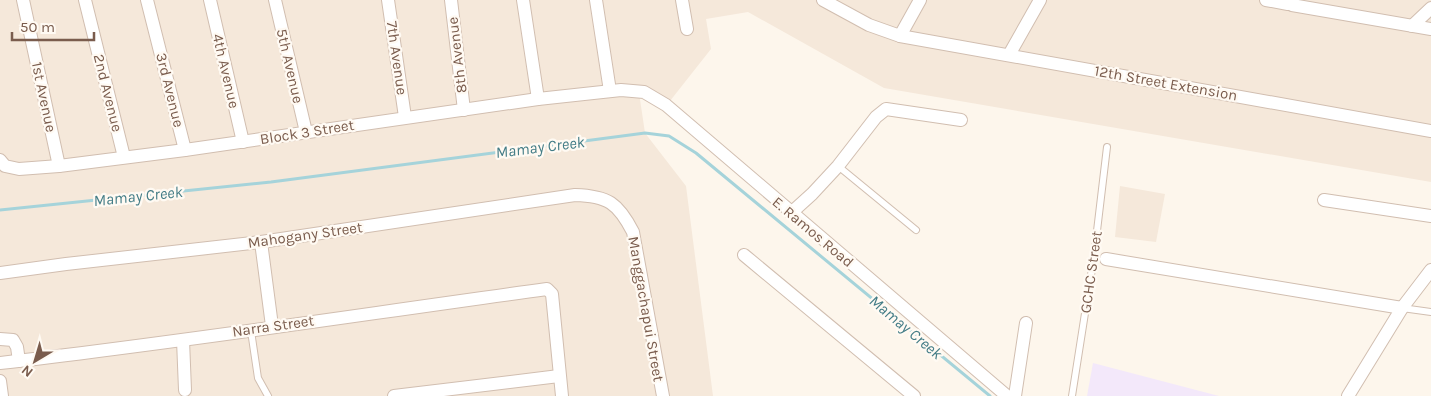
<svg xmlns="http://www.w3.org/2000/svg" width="1431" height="396" viewBox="0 0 1431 396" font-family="Karla,sans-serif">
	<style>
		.residential { fill: #f5e8da }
		.education { fill: #f3e8fa }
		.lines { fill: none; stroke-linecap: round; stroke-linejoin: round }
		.stream { stroke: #a5d3da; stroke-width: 3 }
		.service-casing { stroke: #d1beb0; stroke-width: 8 }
		.minor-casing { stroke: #d1beb0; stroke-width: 14 }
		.service { stroke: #fff; stroke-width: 6 }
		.minor { stroke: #fff; stroke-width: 12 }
		.labels { text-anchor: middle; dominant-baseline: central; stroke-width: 4.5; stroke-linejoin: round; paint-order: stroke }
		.street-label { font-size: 15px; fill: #7a5c4d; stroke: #fffaf3 }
		.water-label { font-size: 16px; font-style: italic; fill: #437c86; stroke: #fffaf3 }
	</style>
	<rect width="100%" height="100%" fill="#fdf6ec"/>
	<g class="residential">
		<path d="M0,0h1431v182l-547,-94 -136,-76 -42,7 5,30 -41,52 -22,-13 -10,-2 7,47 41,53 27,210h-713z"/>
		<path d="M1120,186l45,8 -9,48 -41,-5z"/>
	</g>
	<path class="education" d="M1093,363l126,33h-132z"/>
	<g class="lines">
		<path class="stream" d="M0,210l271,-28 374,-49 24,3 27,17 294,243"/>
		<g class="service-casing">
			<g id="service">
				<path d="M838,166l78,64"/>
				<path d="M1402,308l29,4"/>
				<path d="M251,331l7,47 10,18"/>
				<path d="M1072,396l22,-140 13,-109"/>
			</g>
		</g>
		<g class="minor-casing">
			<g id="minor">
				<path d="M23,0l36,166"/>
				<path d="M85,0l39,157"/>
				<path d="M147,0l38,150"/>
				<path d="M210,0l33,142"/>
				<path d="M275,0l31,132"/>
				<path d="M388,0l17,117"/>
				<path d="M451,0l13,110"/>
				<path d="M523,0l15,99"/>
				<path d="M596,0l14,91"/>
				<path d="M682,0l5,29"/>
				<path d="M823,0l46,25 31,11 531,95"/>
				<path d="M1266,0l22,4"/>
				<path d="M1286,0l6,5 139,24"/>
				<path d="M1412,26l19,-18"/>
				<path d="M900,36l20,-36"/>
				<path d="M1009,55l31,-55"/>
				<path d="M0,160l5,6 14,3 40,-3 126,-16 353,-51 83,-9 23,2 22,13 341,291"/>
				<path d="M1324,200l107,16"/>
				<path d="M791,213l21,-19 26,-28 38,-49 10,-8 75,11"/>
				<path d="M261,242l11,84"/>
				<path d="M744,255l170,141"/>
				<path d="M1106,259l296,49"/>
				<path d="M0,273l66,-9 195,-22 314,-47c33,1 43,8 58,37l30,164"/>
				<path d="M0,339l13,1 4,7 2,14"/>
				<path d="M183,340l2,50"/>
				<path d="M0,363c183,-21 364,-49 547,-74l5,5 10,102"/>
				<path d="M0,381l2,15"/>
				<path d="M394,396l165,-20"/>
				<path d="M1015,396l11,-73"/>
				<path d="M1348,396l54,-88 29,-38"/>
			</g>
		</g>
		<use href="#service" class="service"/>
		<use href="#minor" class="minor"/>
	</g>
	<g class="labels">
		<g class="street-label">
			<text transform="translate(457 55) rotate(-97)">8th Avenue</text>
			<text transform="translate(397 58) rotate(82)">7th Avenue</text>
			<text transform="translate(290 66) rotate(77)">5th Avenue</text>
			<text transform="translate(226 71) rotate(77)">4th Avenue</text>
			<text transform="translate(1166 83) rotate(10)">12th Street Extension</text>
			<text transform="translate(170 90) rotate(76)">3rd Avenue</text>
			<text transform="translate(108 93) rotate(76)">2nd Avenue</text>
			<text transform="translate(44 97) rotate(78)">1st Avenue</text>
			<text transform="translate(307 132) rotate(-9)">Block 3 Street</text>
			<text transform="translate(813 232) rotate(40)">E. Ramos Road</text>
			<text transform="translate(305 235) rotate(-8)">Mahogany Street</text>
			<text transform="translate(1091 272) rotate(-82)">GCHC Street</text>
			<text transform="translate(646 309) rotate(80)">Manggachapui Street</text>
			<text transform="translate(273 326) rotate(-8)">Narra Street</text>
		</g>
		<g class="water-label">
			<text transform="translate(540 147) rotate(-7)">Mamay Creek</text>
			<text transform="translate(138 196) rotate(-6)">Mamay Creek</text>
			<text transform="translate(906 327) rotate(40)">Mamay Creek</text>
		</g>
	</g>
	<g transform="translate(35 361) rotate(218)" stroke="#fffaf3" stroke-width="4" paint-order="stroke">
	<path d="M0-4L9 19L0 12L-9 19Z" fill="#7a5c4d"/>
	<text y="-8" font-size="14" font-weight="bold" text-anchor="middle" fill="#7a5c4d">N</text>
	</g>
	<path d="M12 32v8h82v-8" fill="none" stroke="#7a5c4d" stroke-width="2.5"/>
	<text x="20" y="32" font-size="15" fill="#7a5c4d" stroke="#fffaf3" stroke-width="4" paint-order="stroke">50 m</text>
</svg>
